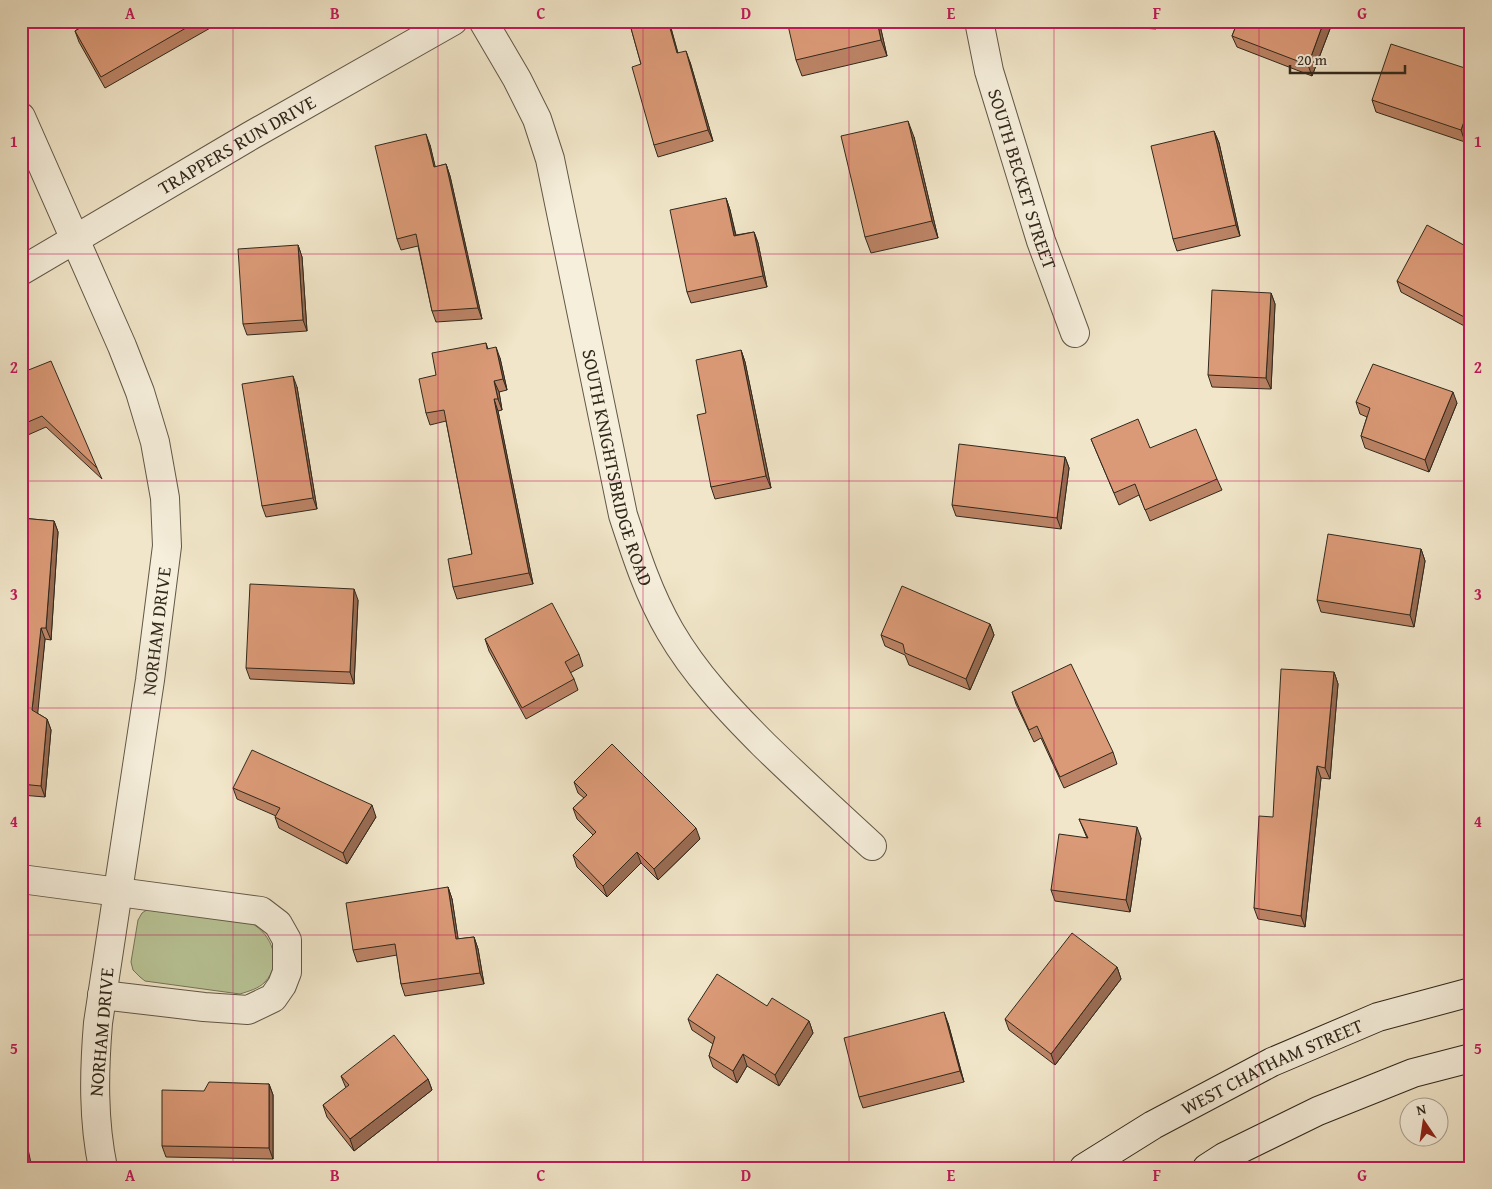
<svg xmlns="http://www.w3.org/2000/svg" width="1492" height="1189" viewBox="0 0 1492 1189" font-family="'Gentium Book Plus',serif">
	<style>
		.grass { fill: #b9c597; stroke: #75765a }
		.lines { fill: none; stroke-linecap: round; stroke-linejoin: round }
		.street-casing { stroke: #615847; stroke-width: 30 }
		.secondary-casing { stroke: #31281c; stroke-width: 30 }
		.street { stroke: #f6efdc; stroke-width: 28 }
		.secondary { stroke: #f6efdc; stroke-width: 28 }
		.wall { fill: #bc8466; stroke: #31281c }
		.shaded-wall { fill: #996c53; stroke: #31281c }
		.building { fill: #db9a77; stroke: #31281c }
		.grid { fill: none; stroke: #c2185b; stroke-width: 1; stroke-opacity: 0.55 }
		.labels { text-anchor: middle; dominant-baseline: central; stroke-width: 5; stroke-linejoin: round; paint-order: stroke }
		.street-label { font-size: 19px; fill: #31281c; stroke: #f6efdc }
		.neatline { fill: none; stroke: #c2185b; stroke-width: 2 }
		.grid-label { font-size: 16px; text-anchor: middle; font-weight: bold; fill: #c2185b }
	</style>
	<rect width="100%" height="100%" fill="#f1e6c9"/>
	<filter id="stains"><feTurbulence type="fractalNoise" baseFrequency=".004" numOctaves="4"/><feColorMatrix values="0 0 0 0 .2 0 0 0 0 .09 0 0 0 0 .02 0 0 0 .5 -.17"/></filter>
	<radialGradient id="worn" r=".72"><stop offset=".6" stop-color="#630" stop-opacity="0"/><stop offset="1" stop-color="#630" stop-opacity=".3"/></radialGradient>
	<path class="grass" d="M148,909l103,14c21,11 32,40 14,59 -7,7 -16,9 -25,12l-95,-13 -5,-4 -7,-7 -2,-8 7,-42 4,-7z"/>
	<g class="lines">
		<g class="street-casing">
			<g id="street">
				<path id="s1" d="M483,21l34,58 20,40 13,40 73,356c13,40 26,80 47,116 25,43 59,79 94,114 36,35 72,68 108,101"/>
				<path id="s2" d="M979,21l10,50 52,170 34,92"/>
				<path d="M21,117l101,229 18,46 15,50 10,56 2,48 -17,134 -52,343c-4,49 -5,97 5,145"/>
				<path id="s3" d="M21,271l229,-135 203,-115"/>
				<path d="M21,879l240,32 17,13 9,16v32l-5,13 -9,13 -25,12 -44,-3 -102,-12"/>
			</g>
		</g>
		<g class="secondary-casing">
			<g id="secondary">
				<path id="s4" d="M1084,1168l69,-43 119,-63 106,-45 93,-25"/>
				<path d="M1207,1168l17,-11 94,-46 95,-38 58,-15"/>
			</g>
		</g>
		<use href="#street" class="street"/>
		<use href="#secondary" class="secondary"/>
	</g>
	<g class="wall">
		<path d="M91,21h119l2,6 -107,61 -26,-46 -4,-11z"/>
		<path d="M629,21h40l9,32 12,9 23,79 -55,16 -4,-12 -13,-81z"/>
		<path d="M879,21l8,35 -85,20 -6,-16z"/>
		<path d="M1050,21h106v8l-106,-7z"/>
		<path d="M1238,21h95l-21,55 -75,-29 -5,-11z"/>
		<path d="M1471,70l-6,72 -89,-30 -4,-12z"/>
		<path d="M1214,131l5,12 21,93 -63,15 -4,-12z"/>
		<path d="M914,137l24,101 -67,15 -6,-16z"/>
		<path d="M430,145l5,22 11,-3 4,12 32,143 -46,3 -4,-11 -14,-65 -17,4 -4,-11z"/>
		<path d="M726,198l4,12 6,25 18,-3 4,11 9,44 -76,16 -4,-11z"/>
		<path d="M298,245l4,12 5,74 -60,4 -4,-11z"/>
		<path d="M1471,249v78l-1,2 -69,-37 -4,-11z"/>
		<path d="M1271,293l4,11 -4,85 -59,-2 -4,-12z"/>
		<path d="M486,343l2,6 12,9 7,32 -8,2 3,18 -4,1 35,173 -76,15 -4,-12 19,-33 -26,-133 -16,4 -4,-12 10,-38z"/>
		<path d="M741,350l4,12 26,126 -56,11 -4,-12 -5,-74z"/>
		<path d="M21,373l76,95 5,11 -56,-52 -25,11z"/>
		<path d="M297,387l20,122 -51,8 -4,-11z"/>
		<path d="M1356,402l101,1 -28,69 -64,-24 -4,-12 6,-19 -7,-3z"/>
		<path d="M1091,439l126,40 5,11 -72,31 -11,-26 -20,10z"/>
		<path d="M1065,457l4,11 -8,61 -105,-13 -4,-11z"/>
		<path d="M21,518l33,3 4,11 -7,108 -6,-1 -8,74 10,6 4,11 -6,67 -24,-2z"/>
		<path d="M1421,549l4,12 -11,66 -93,-15 -4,-12z"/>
		<path d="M358,600l-4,84 -104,-5 -4,-11z"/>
		<path d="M990,624l4,11 -24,55 -61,-25 -4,-10 -20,-9 -4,-11z"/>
		<path d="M485,639l94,15 4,12 -13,7 4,6 4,11 -52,29 -37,-68z"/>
		<path d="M1334,672l4,12 -8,95 -9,-1 -16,149 -47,-8 -4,-11z"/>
		<path d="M1012,692l101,60 4,12 -53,24 -23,-50 -7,4 -18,-38z"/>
		<path d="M574,782l126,57 -42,41 -17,-17 -34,34 -30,-30 -4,-12 20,-20 -16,-16 -4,-11 11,-10 -6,-5z"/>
		<path d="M233,788l143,29 -29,47 -68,-36 -4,-11 1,-1 -39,-17z"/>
		<path d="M1079,819l62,19 -11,74 -75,-11 -4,-11 36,-52z"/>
		<path d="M448,887l4,12 6,40 16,-2 4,12 6,35 -79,12 -4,-12 -4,-29 -40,7 -4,-12z"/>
		<path d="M1117,967l4,12 -66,86 -46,-35 -4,-11z"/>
		<path d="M767,1006l42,15 4,12 -34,53 -32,-20 -10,17 -24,-16 -4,-11 4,-12 -21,-14 -4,-11z"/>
		<path d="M948,1023l16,59 -101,26 -4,-11z"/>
		<path d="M341,1076l87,3 4,11 -78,61 -27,-34 -4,-12 23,-17z"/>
		<path d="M269,1084l4,11v64l-107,-2 -4,-11 42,-55z"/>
	</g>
	<g class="shaded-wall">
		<path d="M668,21h1l12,44 -4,-12z"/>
		<path d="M877,21h2l8,35 -6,-16z"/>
		<path d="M1153,21h3v8z"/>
		<path d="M1324,21h9l-21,55 -4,-11z"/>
		<path d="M686,51l4,11 23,79 -5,-11z"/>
		<path d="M1471,102v24l-6,16 -4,-12z"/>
		<path d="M908,121l6,16 24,101 -6,-17z"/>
		<path d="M1214,131l5,12 21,93 -4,-11z"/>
		<path d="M426,134l4,11 8,33 -4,-11z"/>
		<path d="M446,164l4,12 32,143 -4,-11z"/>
		<path d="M726,198l4,12 8,37 -4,-11z"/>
		<path d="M754,232l4,11 9,44 -4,-11z"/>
		<path d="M298,245l4,12 5,74 -4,-11z"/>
		<path d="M1271,293l4,11 -4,85 -5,-11z"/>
		<path d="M1471,308v19l-1,2 -4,-11z"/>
		<path d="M496,347l4,11 7,32 -4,-11z"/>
		<path d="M741,350l4,12 26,126 -5,-12z"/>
		<path d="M293,376l4,11 20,122 -4,-11z"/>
		<path d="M494,381l5,11 3,18 -4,-11z"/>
		<path d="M1453,392l4,11 -28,69 -4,-12z"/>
		<path d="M494,399l4,12 35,173 -4,-11z"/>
		<path d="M1065,457l4,11 -8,61 -4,-11z"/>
		<path d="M54,521l4,11 -7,108 -5,-12z"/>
		<path d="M1421,549l4,12 -11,66 -4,-12z"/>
		<path d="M354,589l4,11 -4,84 -4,-12z"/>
		<path d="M990,624l4,11 -24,55 -4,-11z"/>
		<path d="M41,628l4,11 -8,82 -5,-11z"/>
		<path d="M1334,672l4,12 -8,95 -5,-11z"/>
		<path d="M47,719l4,11 -6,67 -4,-11z"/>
		<path d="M1317,766l4,12 -16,149 -4,-11z"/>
		<path d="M372,805l4,12 -29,47 -4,-11z"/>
		<path d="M1137,827l4,11 -11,74 -4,-12z"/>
		<path d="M696,828l4,11 -42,41 -4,-11z"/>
		<path d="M637,852l4,11 -34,34 -4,-11z"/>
		<path d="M448,887l4,12 8,52 -4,-12z"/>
		<path d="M474,937l4,12 6,35 -4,-11z"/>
		<path d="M1117,967l4,12 -66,86 -4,-11z"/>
		<path d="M21,970l3,8 -3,17z"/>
		<path d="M944,1012l4,11 16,59 -4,-11z"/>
		<path d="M809,1021l4,12 -34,53 -4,-11z"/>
		<path d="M743,1054l4,12 -10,17 -4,-12z"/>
		<path d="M428,1079l4,11 -78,61 -4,-12z"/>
		<path d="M269,1084l4,11v64l-4,-11z"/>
		<path d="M24,1138l4,11 4,19h-2z"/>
	</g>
	<g class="building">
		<path d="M91,21h107l-97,56 -26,-46z"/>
		<path d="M629,21h39l9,32 9,-2 22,79 -54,15 -22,-78 9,-3z"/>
		<path d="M787,21h90l4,19 -85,20z"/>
		<path d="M1238,21h86l-16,44 -76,-29z"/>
		<path d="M1391,44l80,26v32l-10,28 -89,-30z"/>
		<path d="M908,121l24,100 -67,16 -24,-101z"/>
		<path d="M1214,131l22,94 -63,14 -22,-93z"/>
		<path d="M426,134l8,33 12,-3 32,144 -46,3 -16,-77 -19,5 -22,-93z"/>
		<path d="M726,198l8,38 20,-4 9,44 -76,16 -17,-82z"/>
		<path d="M1427,225l44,24v59l-5,10 -69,-37z"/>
		<path d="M298,245l5,75 -60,4 -5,-75z"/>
		<path d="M1212,290l59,3 -5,85 -58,-3z"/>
		<path d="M486,343l1,6 9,-2 7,32 -9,2 4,18h-4l35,174 -76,14 -5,-28 24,-5 -28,-144 -18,3 -7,-34 17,-4 -4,-22z"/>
		<path d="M741,350l25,126 -55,11 -14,-72 9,-2 -10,-53z"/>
		<path d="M51,361l46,107 -55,-52 -21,9v-52z"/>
		<path d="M1373,364l80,28 -28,68 -64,-24 9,-28 -14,-6z"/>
		<path d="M293,376l20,122 -51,8 -20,-122z"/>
		<path d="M1138,419l12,29 46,-19 21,50 -72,31 -10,-26 -21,9 -23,-54z"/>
		<path d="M959,444l106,13 -8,61 -105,-13z"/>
		<path d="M21,518l33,3 -8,107h-5l-9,82 15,9 -6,67 -20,-2z"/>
		<path d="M1328,534l93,15 -11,66 -93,-15z"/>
		<path d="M250,584l104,5 -4,83 -104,-4z"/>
		<path d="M902,586l88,38 -24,55 -61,-26 -2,-9 -22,-9z"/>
		<path d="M552,603l27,51 -14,8 9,17 -52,29 -37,-69z"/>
		<path d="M1071,664l42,88 -53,25 -23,-51 -8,4 -17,-38z"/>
		<path d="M1281,669l53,3 -9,96 -8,-2 -16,150 -47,-8 5,-92 14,1z"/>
		<path d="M612,744l84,84 -42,41 -17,-17 -34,34 -30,-31 23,-23 -23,-24 14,-13 -13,-13z"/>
		<path d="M252,750l120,55 -29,48 -68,-36 5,-9 -47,-20z"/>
		<path d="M1079,819l58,8 -11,73 -75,-10 8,-56 29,4z"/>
		<path d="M448,887l8,52 18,-2 6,36 -79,11 -6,-40 -42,6 -7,-47z"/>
		<path d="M1072,933l45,34 -66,87 -46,-35z"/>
		<path d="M717,974l50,32 5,-8 37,23 -34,54 -32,-21 -10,17 -24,-15 6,-19 -27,-18z"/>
		<path d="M944,1012l16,59 -101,26 -15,-59z"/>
		<path d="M394,1035l34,44 -78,60 -27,-34 26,-20 -8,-9z"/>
		<path d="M209,1082l60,2v64l-107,-2v-56l42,1z"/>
		<path d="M21,1138h3l6,30h-9z"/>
	</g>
	<path class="grid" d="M233,21v1147M438,21v1147M643,21v1147M849,21v1147M1054,21v1147M1259,21v1147M21,254h1450M21,481h1450M21,708h1450M21,935h1450"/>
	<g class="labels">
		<g class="street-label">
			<text stroke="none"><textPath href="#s3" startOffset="250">TRAPPERS RUN DRIVE</textPath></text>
			<text stroke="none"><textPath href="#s2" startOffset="164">SOUTH BECKET STREET</textPath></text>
			<text stroke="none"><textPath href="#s1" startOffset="470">SOUTH KNIGHTSBRIDGE ROAD</textPath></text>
			<text transform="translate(156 631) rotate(-83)">NORHAM DRIVE</text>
			<text transform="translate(101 1032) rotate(-85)">NORHAM DRIVE</text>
			<text stroke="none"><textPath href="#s4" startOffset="214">WEST CHATHAM STREET</textPath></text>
		</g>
	</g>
	<rect width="1492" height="1189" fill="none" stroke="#f1e6c9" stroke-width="55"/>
	<g transform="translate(1424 1122) rotate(347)"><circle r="24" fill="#f6efdc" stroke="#a79f8f"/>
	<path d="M0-4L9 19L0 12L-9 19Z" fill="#8f2418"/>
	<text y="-8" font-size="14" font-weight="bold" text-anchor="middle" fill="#31281c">N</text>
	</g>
	<path d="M1290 65v8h115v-8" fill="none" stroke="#31281c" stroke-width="2.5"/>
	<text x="1297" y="65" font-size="15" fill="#31281c" stroke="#f6efdc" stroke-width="4" paint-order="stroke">20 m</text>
	<rect x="28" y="28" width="1436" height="1134" class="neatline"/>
	<g class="grid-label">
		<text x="130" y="19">A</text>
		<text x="335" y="19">B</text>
		<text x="541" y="19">C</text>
		<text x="746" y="19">D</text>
		<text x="951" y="19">E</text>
		<text x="1157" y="19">F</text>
		<text x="1362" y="19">G</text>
		<text x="14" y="147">1</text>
		<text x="1478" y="147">1</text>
		<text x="14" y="373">2</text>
		<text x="1478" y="373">2</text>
		<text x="14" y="600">3</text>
		<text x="1478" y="600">3</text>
		<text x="14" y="827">4</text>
		<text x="1478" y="827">4</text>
		<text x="14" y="1054">5</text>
		<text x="1478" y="1054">5</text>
		<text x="130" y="1181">A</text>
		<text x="335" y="1181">B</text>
		<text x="541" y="1181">C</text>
		<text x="746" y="1181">D</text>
		<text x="951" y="1181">E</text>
		<text x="1157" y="1181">F</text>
		<text x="1362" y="1181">G</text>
	</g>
	<rect width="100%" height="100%" filter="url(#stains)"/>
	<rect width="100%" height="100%" fill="url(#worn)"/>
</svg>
